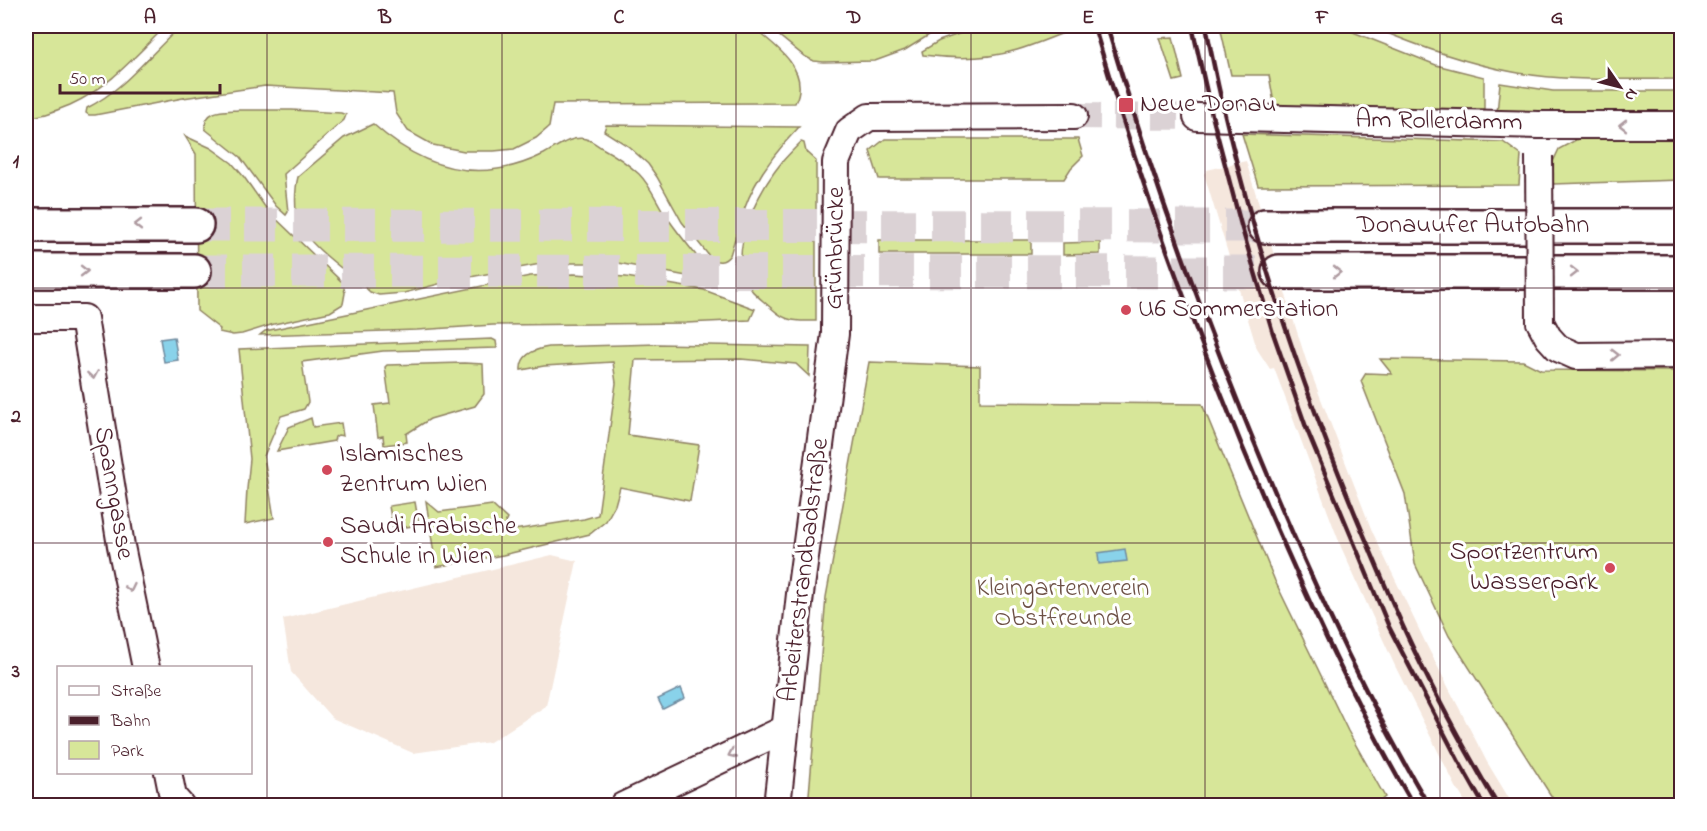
<svg xmlns="http://www.w3.org/2000/svg" width="1707" height="831" viewBox="0 0 1707 831" font-family="'Indie Flower',sans-serif">
	<style>
		.built { fill: #f5e7dd }
		.green { fill: #d7e699; stroke: #908262; stroke-width: 1.5 }
		.water { fill: #89d2ea; stroke: #708a9e; stroke-width: 1.5 }
		.lines { fill: none; stroke-linecap: round; stroke-linejoin: round }
		.minor-tunnel { stroke: #dbd2d5; stroke-width: 26; stroke-dasharray: 26 13; stroke-linecap: butt }
		.highway-tunnel { stroke: #dbd2d5; stroke-width: 33; stroke-dasharray: 33 16; stroke-linecap: butt }
		.minor-casing { stroke: #4a1f2b; stroke-width: 30 }
		.highway-casing { stroke: #4a1f2b; stroke-width: 38 }
		.minor { stroke: #fff; stroke-width: 26 }
		.highway { stroke: #fff; stroke-width: 33 }
		.rail { stroke: #4a1f2b; stroke-width: 4.5 }
		.minor-bridge-casing { stroke: #4a1f2b; stroke-width: 30; stroke-linecap: butt }
		.minor-bridge { stroke: #fff; stroke-width: 26 }
		.oneway { stroke: #ae9aa0 }
		.grid { fill: none; stroke: #4a1f2b; stroke-width: 1.5; stroke-opacity: 0.55 }
		.poi-dot { fill: #d1495b; stroke: #fff; stroke-width: 2 }
		.labels { text-anchor: middle; dominant-baseline: central; stroke-width: 6; stroke-linejoin: round; paint-order: stroke }
		.poi-label { font-size: 26px; fill: #4a1f2b; stroke: #fff; text-anchor: start }
		.street-label { font-size: 26px; fill: #4a1f2b; stroke: #fff }
		.park-label { font-size: 26px; fill: #6d5146; stroke: #fff }
		.neatline { fill: none; stroke: #4a1f2b; stroke-width: 2 }
		.grid-label { font-size: 20px; text-anchor: middle; font-weight: bold; fill: #4a1f2b }
	</style>
	<rect width="100%" height="100%" fill="#fff"/>
	<filter id="ink" filterUnits="userSpaceOnUse"><feTurbulence type="fractalNoise" baseFrequency=".0167" numOctaves="2"/><feDisplacementMap in="SourceGraphic" scale="12" xChannelSelector="R" yChannelSelector="G"/><feConvolveMatrix kernelMatrix="1 2 1 2 8 2 1 2 1" color-interpolation-filters="sRGB"/></filter>
	<g filter="url(#ink)">
		<g class="built">
			<path d="M1246,161l48,161 12,38 66,171 55,115 60,116 26,43h-46l-11,-18 -61,-121 -54,-119 -67,-179 -4,1 -13,-20 -53,-175 3,-4z"/>
			<path d="M552,555l25,6 -31,145 -56,36 -77,11 -81,-35 -41,-46 -8,-53z"/>
		</g>
		<g class="green">
			<path d="M26,26h140c-31,30 -56,61 -96,79 -15,6 -28,12 -44,12z"/>
			<path d="M181,26h570c23,18 61,44 44,77l-242,1 -4,23 -13,11 -22,11 -20,2h-30l-31,-6 -25,-14 -12,-18 -3,-20 -128,-7 -82,12 -88,17h-6l-3,-2 1,-5c38,-19 63,-54 94,-82z"/>
			<path d="M767,26h181l-11,4 -32,20 -30,11 -52,1 -9,-1 -10,-5z"/>
			<path d="M981,26h83l2,6c-16,6 -32,13 -49,18 -29,9 -64,9 -94,5l-1,-4 17,-10z"/>
			<path d="M1220,26h118l98,39 48,12v32h-209l-6,-34h-38z"/>
			<path d="M1370,26h311v53c-54,0 -115,3 -168,-7 -49,-9 -98,-27 -143,-46z"/>
			<path d="M1173,37l10,42 -9,2 -14,-43z"/>
			<path d="M1500,83l53,8h128v21l-184,1z"/>
			<path d="M238,110h54l49,3 5,2 -2,5 -60,54 4,38 -2,3 -10,-9 -36,-49 -35,-28c-1,-20 18,-18 33,-19z"/>
			<path d="M373,124c51,46 107,62 171,30 13,-7 28,-19 42,-15 5,1 11,6 16,9 13,7 26,16 37,26 13,13 19,32 30,46 11,16 24,31 36,47l2,6 -3,3 -7,2 -79,-15h-72l-92,17 -50,13 -25,2 -9,-3c-19,-18 -61,-45 -71,-68 -5,-11 -4,-36 -1,-47l46,-39z"/>
			<path d="M606,125l193,2c-23,24 -44,51 -55,83 -6,14 -9,30 -14,45 -6,8 -13,8 -20,2l-28,-35 -25,-45 -9,-13 -20,-18 -24,-15z"/>
			<path d="M1242,134l261,8 18,13 -2,30 -261,1z"/>
			<path d="M185,136l26,12 21,15 12,14 24,34 75,72 2,10 -2,11 -13,8 -56,12 -32,10 -9,1 -14,-3 1,-3 -23,-18 -1,-157z"/>
			<path d="M1583,136l98,1v43l-128,4 -1,-20 7,-15z"/>
			<path d="M885,139h193l5,17 -12,12 -7,11h-185l-9,-28z"/>
			<path d="M801,142l3,1 2,9 10,9v160c-30,0 -30,0 -53,-20 -7,-6 -14,-12 -18,-21 -15,-35 15,-91 37,-118 6,-7 13,-14 19,-20z"/>
			<rect x="879" y="240" width="152" height="14"/>
			<path d="M1100,242v12l-37,1v-12z"/>
			<path d="M574,274l52,3 78,13 51,19 -5,11 -64,3 -193,2 -76,5 -157,5 5,-4 265,-55z"/>
			<path d="M492,339l4,2 1,7 -114,3 -81,11 6,40 -4,7 -23,7 -17,40 10,62 -29,6 2,-35 3,-30 -11,-110z"/>
			<path d="M658,344l152,3 -1,29 -13,-12 -55,-5 -106,1 -7,75 71,10 -9,56 -70,-14 -5,18 -9,16 -16,13 -87,21 -67,12 -10,-66 13,11 53,-7 15,14 -6,13 83,-13 14,-4 18,-132 -3,-21 -69,4 -23,4c-1,-16 15,-21 28,-23z"/>
			<path d="M1380,359l143,2 18,9 140,1v434h-124l-108,-169 -34,-72 -10,-70 -44,-113 5,-8 26,1z"/>
			<path d="M869,362l111,4v36l222,2 73,177 73,150 37,66 -12,9h-565l18,-209z"/>
			<path d="M464,363l19,1 1,30 -9,12 -45,13 -24,15 1,8 -23,3 -1,-9 -5,1 -4,-32 16,-2 -5,-36 2,-2z"/>
			<path d="M311,418l2,9 28,-4 2,13 -5,-1 -3,2 -1,4 -57,10 12,-24z"/>
			<path d="M415,502l4,23 -26,4 -4,-23z"/>
		</g>
		<g class="water">
			<path d="M174,337l4,23 -14,2 -4,-23z"/>
			<path d="M1125,549l2,12 -28,3 -1,-11z"/>
			<path d="M681,688l4,10 -22,11 -5,-10z"/>
		</g>
		<g class="lines">
			<path class="minor-tunnel" d="M1074,116l123,1"/>
			<g class="highway-tunnel">
				<path d="M196,225l1069,1"/>
				<path d="M194,271l1085,1"/>
			</g>
			<g class="minor-casing">
				<g id="minor">
					<path d="M1197,117l342,8h143"/>
					<path d="M26,318h58l37,228 25,122"/>
					<path d="M1540,322l8,15 10,11 18,8 106,-1"/>
					<path d="M168,772l5,25 8,9"/>
					<path d="M623,806l162,-77"/>
					<path d="M777,806l23,-212 35,-260 1,-172 13,-31 20,-14 205,-1"/>
				</g>
			</g>
			<g class="highway-casing">
				<g id="highway">
					<path d="M26,225h170"/>
					<path d="M1265,226h417"/>
					<path d="M26,271h168"/>
					<path d="M1279,272h403"/>
				</g>
			</g>
			<use href="#minor" class="minor"/>
			<use href="#highway" class="highway"/>
			<g class="rail">
				<path d="M1094,26c48,164 107,325 174,482 44,101 90,203 146,298"/>
				<path d="M1107,26c38,130 84,259 135,386 54,134 113,268 187,394"/>
				<path d="M1192,26l20,89 29,110 32,108 34,97 82,197 69,133 26,46"/>
				<path d="M1206,26c33,174 88,343 157,507 14,33 28,67 43,100 27,59 59,117 92,173"/>
			</g>
			<g class="minor-bridge-casing">
				<path id="minor-bridge" d="M1539,156l1,166"/>
			</g>
			<use href="#minor-bridge" class="minor-bridge"/>
		</g>
		<defs><path id="oneway-chevron" d="M-2-3.5L2.5 0L-2 3.5" fill="none" stroke-width="1.6" stroke-linecap="round" stroke-linejoin="round" transform="scale(1.5)"/></defs>
		<g class="oneway">
			<use href="#oneway-chevron" transform="translate(1623 125) rotate(-180)"/>
			<use href="#oneway-chevron" transform="translate(138 225) rotate(180)"/>
			<use href="#oneway-chevron" transform="translate(84 271)"/>
			<use href="#oneway-chevron" transform="translate(1337 272)"/>
			<use href="#oneway-chevron" transform="translate(1574 272)"/>
			<use href="#oneway-chevron" transform="translate(1615 355) rotate(-1)"/>
			<use href="#oneway-chevron" transform="translate(93 375) rotate(81)"/>
			<use href="#oneway-chevron" transform="translate(130 588) rotate(78)"/>
			<use href="#oneway-chevron" transform="translate(732 754) rotate(155)"/>
		</g>
	</g>
	<path class="grid" d="M267,26v780M502,26v780M736,26v780M971,26v780M1205,26v780M1440,26v780M26,288h1656M26,543h1656"/>
	<g class="poi-dot">
		<rect x="1118" y="97" width="16" height="16" rx="3"/>
		<circle cx="1126" cy="310" r="6"/>
		<circle cx="327" cy="470" r="6"/>
		<circle cx="328" cy="542" r="6"/>
		<circle cx="1610" cy="568" r="6"/>
	</g>
	<g class="labels">
		<g class="poi-label">
			<text x="1140" y="105">Neue Donau</text>
			<text x="1138" y="310">U6 Sommerstation</text>
			<text x="339" y="455">Islamisches<tspan x="339" dy="30">Zentrum Wien</tspan></text>
			<text x="340" y="527">Saudi Arabische<tspan x="340" dy="30">Schule in Wien</tspan></text>
			<text x="1598" y="553" text-anchor="end">Sportzentrum<tspan x="1598" dy="30">Wasserpark</tspan></text>
		</g>
		<g class="street-label">
			<text transform="translate(1439 122) rotate(1)">Am Rollerdamm</text>
			<text x="1473" y="226">Donauufer Autobahn</text>
			<text transform="translate(836 248) rotate(-89)">Grünbrücke</text>
			<text transform="translate(113 493) rotate(80)">Spanngasse</text>
			<text transform="translate(805 570) rotate(-83)">Arbeiterstrandbadstraße</text>
		</g>
		<g class="park-label">
			<text x="1063" y="589">Kleingartenverein<tspan x="1063" dy="30">Obstfreunde</tspan></text>
		</g>
	</g>
	<rect width="1707" height="831" fill="none" stroke="#fff" stroke-width="66"/>
	<rect x="57" y="666" width="195" height="108" fill="#ffffff" stroke="#b7a5aa" stroke-width="1.5"/>
	<rect x="69" y="686" width="30" height="9" fill="#ffffff" stroke="#b7a5aa" stroke-width="1.5"/>
	<text x="111" y="696" font-size="18" fill="#4a1f2b">Straße</text>
	<rect x="69" y="716" width="30" height="9" fill="#4a1f2b" stroke="#b7a5aa" stroke-width="1.5"/>
	<text x="111" y="726" font-size="18" fill="#4a1f2b">Bahn</text>
	<rect x="69" y="741" width="30" height="18" fill="#d7e699" stroke="#b7a5aa" stroke-width="1.5"/>
	<text x="111" y="756" font-size="18" fill="#4a1f2b">Park</text>
	<g transform="translate(1620 87) rotate(125)" stroke="#ffffff" stroke-width="4.5" paint-order="stroke">
	<path d="M0-4.5L10 22L0 15L-10 22Z" fill="#4a1f2b"/>
	<text y="-9" font-size="16" font-weight="bold" text-anchor="middle" fill="#4a1f2b">N</text>
	</g>
	<path d="M60 84v9h160v-9" fill="none" stroke="#4a1f2b" stroke-width="3"/>
	<text x="69" y="84" font-size="18" fill="#4a1f2b" stroke="#ffffff" stroke-width="4.5" paint-order="stroke">50 m</text>
	<rect x="33" y="33" width="1641" height="765" class="neatline"/>
	<g class="grid-label">
		<text x="150" y="23">A</text>
		<text x="385" y="23">B</text>
		<text x="619" y="23">C</text>
		<text x="854" y="23">D</text>
		<text x="1088" y="23">E</text>
		<text x="1322" y="23">F</text>
		<text x="1557" y="23">G</text>
		<text x="16" y="167">1</text>
		<text x="16" y="422">2</text>
		<text x="16" y="677">3</text>
	</g>
</svg>
